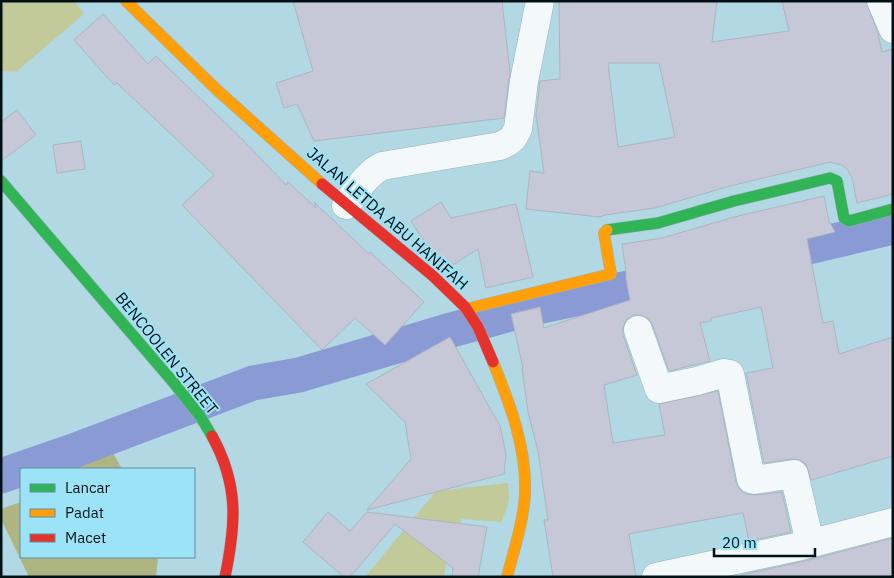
<svg xmlns="http://www.w3.org/2000/svg" width="894" height="578" viewBox="0 0 894 578" font-family="'IBM Plex Sans',sans-serif">
	<style>
		.green { fill: #c3ca9a }
		.forest { fill: #aeb583 }
		.lines { fill: none; stroke-linecap: round; stroke-linejoin: round }
		.canal { stroke: #899ad4; stroke-width: 35 }
		.building { fill: #c6c8d8; stroke: #adb5c0; fill-rule: evenodd }
		.street-casing { stroke: #96b4bd; stroke-width: 29 }
		.fast-casing { stroke: #96b4bd; stroke-width: 12 }
		.slow-casing { stroke: #96b4bd; stroke-width: 12 }
		.jam-casing { stroke: #96b4bd; stroke-width: 12 }
		.street { stroke: #f3f9fb; stroke-width: 28 }
		.fast { stroke: #30b455; stroke-width: 11 }
		.slow { stroke: #ff9f0a; stroke-width: 11 }
		.jam { stroke: #e5322d; stroke-width: 11 }
		.labels { text-anchor: middle; dominant-baseline: central; stroke-width: 4; stroke-linejoin: round; paint-order: stroke }
		.street-label { font-size: 16px; fill: #001116; stroke: #9de3f7 }
	</style>
	<rect width="100%" height="100%" fill="#b1d8e3"/>
	<g class="green">
		<path d="M1,1h73l10,13 -68,58 -15,-1z"/>
		<path d="M508,483l1,17 -7,22 -41,-3 -4,28h-8l-5,30h-79l71,-86z"/>
	</g>
	<g class="forest">
		<path d="M112,451l10,18h-47z"/>
		<path d="M21,502v55h137l-2,20h-127l-28,-58v-10z"/>
	</g>
	<g class="lines">
		<g class="canal">
			<path d="M762,258l131,-31"/>
			<path d="M1,476l72,-25 180,-68 46,-8 145,-43 89,-24 142,-30"/>
		</g>
	</g>
	<g class="building">
		<path d="M293,1h209l8,71 -6,46 -190,23 -17,-37 -13,4 -8,-25 37,-12z"/>
		<path d="M559,1h158l-5,41 77,-11 -7,-30h84l12,32 4,19 11,-3v145l-36,9 -5,-25 -5,-9 -5,-4 -12,-3 -100,24 -75,22 -50,7 -5,2 -74,-8 4,-38 14,2 -8,-58 4,-34 20,-2zM608,63h51l16,74 -57,10z"/>
		<path d="M103,14l45,50 8,-8 86,83 44,46 2,-3 28,26 -2,-6 55,52 1,-2 54,50 -39,43 -30,-27 -33,32 -140,-145 32,-30 -97,-92 -3,2 -40,-45z"/>
		<path d="M17,110l19,25 -35,26v-39z"/>
		<path d="M81,141l4,28 -28,4 -4,-28z"/>
		<path d="M824,196l5,25 6,11 -28,7 16,84 10,-2 6,33 54,-17v119l-82,24 -5,-16 -6,-4 -8,-1 -28,4 -18,-90 27,-5 -12,-61 -50,11v3l-11,2 10,38 -41,10 -17,-47 -4,-6 -8,-3h-7l-7,5 -3,8v7l14,40 -33,10 9,58 52,-8 -6,-31 59,-13 18,91 3,7 7,5 10,1 26,-3 9,40 -42,9 -6,-28 -67,12 -47,9 7,43h-83l-9,-57h4l-10,-69 -10,-39 -6,-44h1l-12,-54 29,-7 4,21 86,-28 -4,-21v-8l-4,-27 40,-6 76,-22z"/>
		<path d="M441,202l10,16 65,-14 17,73 -47,11 -8,-39 -30,19 -15,-13 -22,-34z"/>
		<path d="M450,337l50,89 6,28 -2,20 -137,36 44,-51 -6,-37 -39,-38z"/>
		<path d="M328,512l22,19 17,-19 120,15 -9,50h-26l1,-9 -58,-44 -45,53h-6l-41,-35z"/>
		<path d="M893,538v39h-151l-1,-2 64,-14z"/>
	</g>
	<g class="lines">
		<g class="street-casing">
			<g id="street">
				<path d="M881,1l12,28"/>
				<path d="M346,205c11,-14 20,-31 36,-39l118,-20 8,-4 5,-4 5,-9 6,-48 16,-80"/>
				<path d="M638,330l21,59 38,-8 27,-8 6,1 21,105 3,1 40,-6 16,69"/>
				<path d="M656,577l145,-31 92,-24"/>
			</g>
		</g>
		<g class="fast-casing">
			<g id="fast">
				<path d="M1,181l172,201 27,34 12,20"/>
				<path d="M607,230l51,-7 76,-22 96,-23 7,3 7,37 5,3 44,-12"/>
			</g>
		</g>
		<g class="slow-casing">
			<g id="slow">
				<path d="M126,1l90,88 106,95"/>
				<path d="M466,309l145,-35 -7,-41 3,-3"/>
				<path d="M493,362c17,42 34,86 32,133 -2,28 -11,55 -18,82"/>
			</g>
		</g>
		<g class="jam-casing">
			<g id="jam">
				<path d="M322,184l111,92 32,31 13,20 15,35"/>
				<path d="M212,436c27,49 24,88 13,141"/>
			</g>
		</g>
		<use href="#street" class="street"/>
		<use href="#fast" class="fast"/>
		<use href="#slow" class="slow"/>
		<use href="#jam" class="jam"/>
	</g>
	<g class="labels">
		<g class="street-label">
			<text transform="translate(388 218) rotate(41)">JALAN LETDA ABU HANIFAH</text>
			<text transform="translate(167 353) rotate(51)">BENCOOLEN STREET</text>
		</g>
	</g>
	<rect width="894" height="578" fill="none" stroke="#001116" stroke-width="5"/>
	<rect x="20" y="468" width="175" height="90" fill="#9de3f7" stroke="#5e8f9d"/>
	<rect x="30" y="484" width="25" height="8" fill="#30b455" stroke="#5e8f9d"/>
	<text x="65" y="493" font-size="15" fill="#001116">Lancar</text>
	<rect x="30" y="509" width="25" height="8" fill="#ff9f0a" stroke="#5e8f9d"/>
	<text x="65" y="518" font-size="15" fill="#001116">Padat</text>
	<rect x="30" y="534" width="25" height="8" fill="#e5322d" stroke="#5e8f9d"/>
	<text x="65" y="543" font-size="15" fill="#001116">Macet</text>
	<path d="M714 548v8h101v-8" fill="none" stroke="#001116" stroke-width="2.5"/>
	<text x="722" y="548" font-size="15" fill="#001116" stroke="#9de3f7" stroke-width="4" paint-order="stroke">20 m</text>
</svg>
